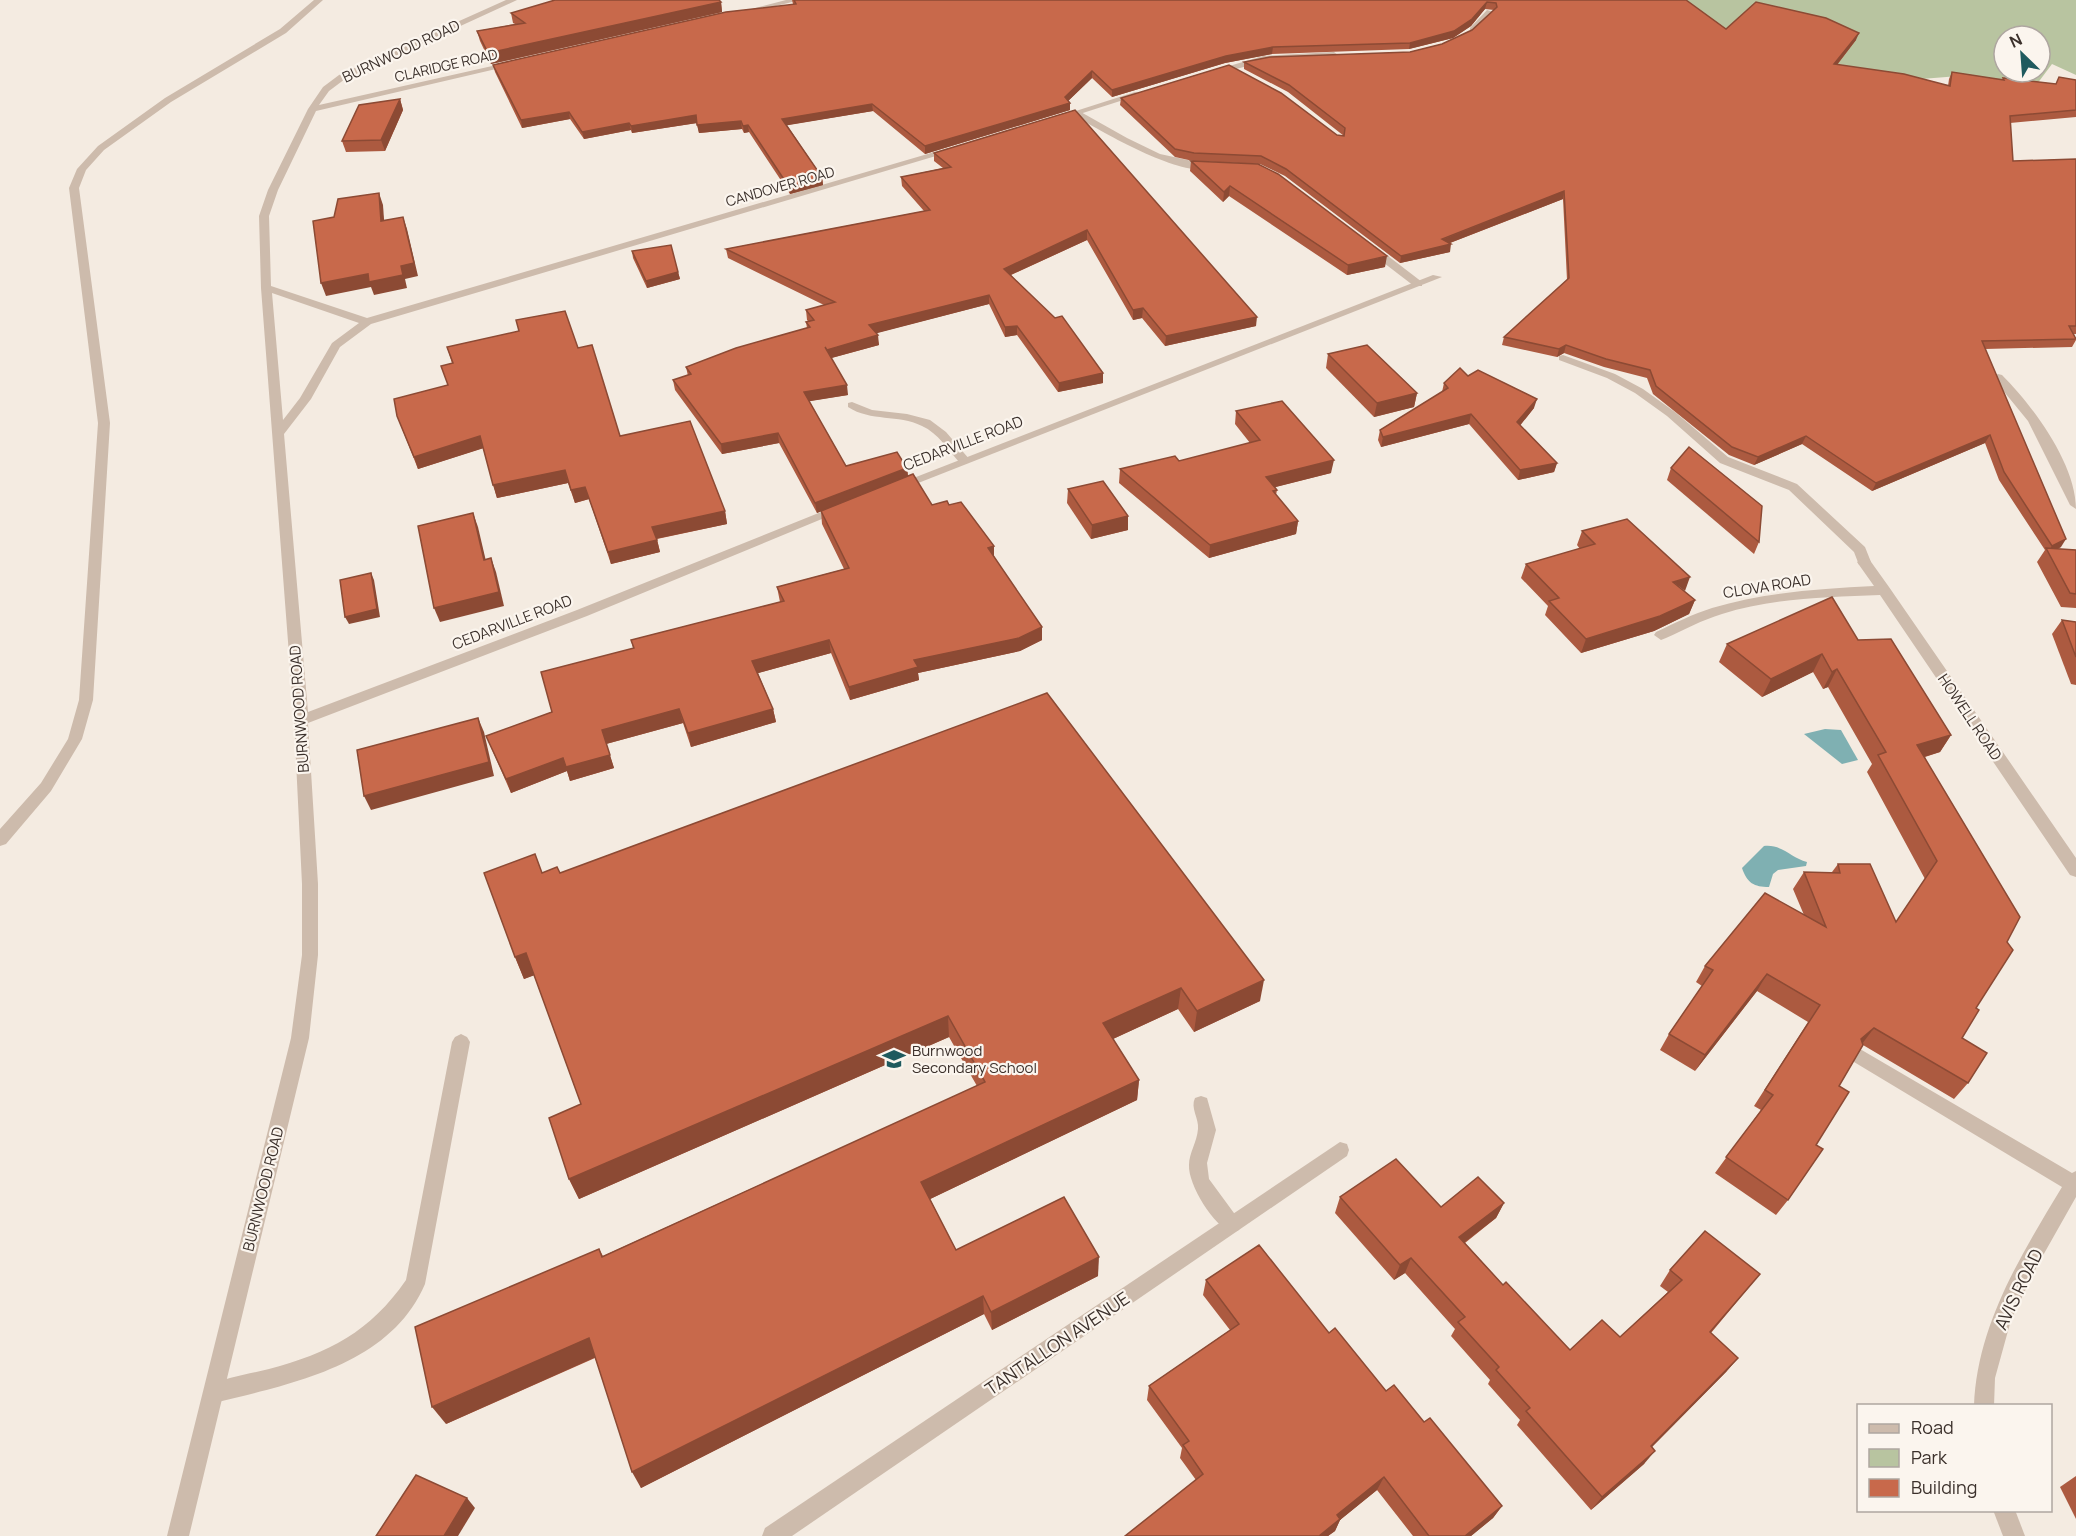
<svg xmlns="http://www.w3.org/2000/svg" width="2076" height="1536" viewBox="0 0 2076 1536" font-family="Manrope,sans-serif">
	<style>
		.green { fill: #b8c4a0; fill-rule: evenodd }
		.water { fill: #7fb0b2 }
		.lines { fill: none; stroke-linecap: round; stroke-linejoin: round }
		.service { fill: #cdbbac; fill-rule: evenodd }
		.minor { fill: #cdbbac; fill-rule: evenodd }
		.wall { fill: #ac5a40 }
		.shaded-wall { fill: #8c4a34 }
		.building { fill: #c8694b; stroke: #8c4a34; stroke-width: 1.5 }
		.labels { text-anchor: middle; dominant-baseline: central; stroke-width: 4.5; stroke-linejoin: round; paint-order: stroke }
		.far-street-label { font-size: 14px; fill: #3b302b; stroke: #fbf5ee }
		.street-label { font-size: 15px; fill: #3b302b; stroke: #fbf5ee }
		.poi-label { font-size: 15px; fill: #3b302b; stroke: #fbf5ee; text-anchor: start }
		.near-street-label { font-size: 18px; fill: #3b302b; stroke: #fbf5ee }
	</style>
	<rect width="100%" height="100%" fill="#f4ebe1"/>
	<path class="green" d="M1670,0h406v75l-24,-11 -15,20 -78,-8 -63,5 -48,18zM2004,36h36v36h-36z"/>
	<g class="water">
		<path d="M1825,729l16,1 17,30 -16,4 -38,-30z"/>
		<path d="M1764,846c18,-2 27,12 43,16l-1,4 -28,4 -5,4 -4,13c-15,0 -22,-4 -27,-19z"/>
	</g>
	<g class="lines">
		<g class="service">
			<path d="M314,0h9l-37,33 -115,69 -67,48 -18,20 -7,18 31,235 -17,277 -11,39 -31,52 -45,53 -6,2v-17l41,-46 27,-44 11,-39 19,-277 -29,-235 8,-19 21,-23 67,-48 115,-69z"/>
			<path d="M1073,111h6l48,27 33,16 55,12c-26,18 -117,-37 -142,-51z"/>
			<path d="M1367,246h8l47,36v4h-8l-47,-36z"/>
			<path d="M1563,355l52,19 28,15 32,23 53,45 69,27 68,63 6,15 -2,3h-10l-5,-13 -65,-62 -69,-27 -53,-47 -32,-23 -28,-15 -48,-18v-4z"/>
			<path d="M852,402l20,8 35,4 23,6 16,12 24,28 -6,4 -4,-1c-12,-13 -22,-30 -38,-37 -24,-12 -51,-4 -74,-19v-4z"/>
			<path d="M461,1034l6,3 3,5 -45,242c-35,82 -135,100 -211,119l-7,-3 -3,-7 3,-7c19,-9 42,-12 62,-17 60,-16 101,-37 137,-89l46,-238 3,-5z"/>
			<path d="M1201,1096l6,2 9,32 -9,33 2,16 33,45 -3,6 -7,3c-18,-7 -44,-48 -43,-68 0,-12 8,-23 9,-36 1,-11 -8,-21 -3,-31z"/>
		</g>
		<g class="minor">
			<path d="M506,0h11l-172,79 -16,12 -10,14 195,-44 4,3 -202,47 -38,79 -9,26 2,70 96,32 581,-170 8,2 -585,174 -31,23 -29,52 -27,35 24,278 269,-102 259,-104 4,-1 6,4 -259,107 -279,107 10,161v71l-9,83 -120,498h-22l124,-498 11,-83v-71l-8,-164 -33,-432 -2,-72 9,-26 40,-81 15,-22 16,-12zM272,293l87,30 -27,20 -32,55 -17,22z"/>
			<path d="M786,0h14l-60,15 -4,-2z"/>
			<path d="M1487,10l7,2 -18,20h-6v-4z"/>
			<path d="M1334,52l4,3 -1,2 -74,5 -50,13 -4,-3 54,-16z"/>
			<path d="M1135,92l7,2 -81,26 -7,-2z"/>
			<path d="M1433,275l9,2 -539,212h-8l-2,-3z"/>
			<path d="M1998,374l4,1c31,31 74,89 74,134l-6,-4 -42,-84 -36,-44z"/>
			<path d="M1864,558l5,1 20,28 187,271v19l-6,-2 -190,-280c-53,2 -107,3 -158,19 -20,6 -38,16 -56,24l-5,2 -7,-5 2,-3c19,-9 37,-18 56,-24 53,-16 107,-19 162,-22l-17,-24z"/>
			<path d="M1860,1049l212,124 4,-2v26l-39,69 -26,54 -16,58 -1,28h-20c3,-81 47,-151 88,-219l-208,-125 -3,-5 3,-5z"/>
			<path d="M1340,1142l7,2 2,6 -2,6 -555,380h-30l3,-8z"/>
			<path d="M1993,1510h22l10,26h-22z"/>
		</g>
	</g>
	<g class="wall">
		<path d="M792,0h894l40,29 130,11 -19,25 111,21 1,-7 3,-7 50,8 1,-2 53,6 20,-4v37l-66,6 3,38 63,-2v175h-2l2,6 -4,7 -87,2 76,198 -4,2 19,1v58l-15,-1 -24,-45 8,-12 -46,-70 -14,-37 -113,48 -70,-47 -48,21 -25,-10 -76,-61 -6,-16 -43,-11 -40,-14 -7,4 -55,-12 2,-8 63,-57 -4,-81 -113,44v9l-50,11 -115,-87 -25,-12 -67,-3 -18,-4 -55,-52 1,-7 216,37 7,1 -56,-44 -44,-23v-7l166,-10 32,-8 30,-14 22,-20 -9,-1 -14,17 -18,12 -44,11 -137,5 -47,9 -113,34 -20,-19 -24,23 2,2v7l-145,44 -52,-43 -86,14 35,52 1,8 -33,9 -41,-62 -5,1 -2,-4 -43,4 -2,-10 -65,10 -1,-3 -47,9 -14,-20 -48,9 -27,-56 -2,-7 300,-61z"/>
		<path d="M721,2l1,10 -231,52 -11,-23 -3,-10 38,-7 -2,-1 -2,-10z"/>
		<path d="M400,99l3,11 -18,41 -39,1 -4,-11z"/>
		<path d="M1075,110l181,216 -91,20 -23,-28 -9,2 -46,-80 -76,35 92,98v10l-45,9 -41,-57 -12,2 -16,-33 -113,29 3,12 -48,13 17,37 -39,6 37,65 61,2 1,8 24,29h17l45,51 48,84 -22,11 -102,22 1,7 -69,20 -19,-47 -73,20 15,36 3,13 -85,25 -8,-24 -77,21 8,24 -44,13 -3,-10 -56,22 -25,-57 66,-24 81,-64 -2,-8 149,-38 -3,-15 67,-18 -22,-45 -1,-13 -4,2 -38,-70 -57,11 -47,-64 -2,-10 15,-4 -2,-9 121,-39 -1,-6 2,-1 -1,-1 -1,-10 18,-5 -96,-47 -2,-9 198,-38 -22,-25 -1,-9 42,-9 -9,-7v-8z"/>
		<path d="M1191,161l194,106 -38,8 -118,-79 -6,6 -33,-31z"/>
		<path d="M632,251l46,21 2,7 -33,9 -14,-30z"/>
		<path d="M447,347l131,1 42,88 105,75 2,13 -70,15 3,13 -49,12 -22,-65 -14,4 -7,-20 -71,15 -14,-50 -65,21 -21,-53 51,-31 4,-22z"/>
		<path d="M1328,354l89,39 -3,14 -40,10 -48,-49z"/>
		<path d="M1468,376l66,32 -14,17 37,38 -3,9 -36,8 -49,-56 -88,23 -3,-7 2,-10 62,-38 2,-9z"/>
		<path d="M1236,411l95,62 -56,14 2,3 -1,5 22,26 -2,13 -87,24 -90,-75 1,-14 59,-8 71,-18 -15,-19z"/>
		<path d="M1671,468l88,74 -5,12 -87,-74z"/>
		<path d="M1068,489l60,27v14l-37,9 -24,-36z"/>
		<path d="M1582,531l102,60 11,9 -6,14 -35,17 -73,22 -36,-38 3,-9 -27,-28 5,-14 54,-15 -3,-4z"/>
		<path d="M2062,620l14,2v63l-5,-1 -19,-50z"/>
		<path d="M1858,640l93,95 -11,17 -15,5 82,185 -45,96 6,45 -14,16 -91,-54 -24,41 -23,59 -28,55 -12,15 -61,-42 46,-63 -7,-4 54,-84 -51,-31 -62,80 -35,-21 9,-16 33,-48 -6,-4 9,-16 99,-51 -11,-26 11,-17h28l6,-8 58,58 29,-43 -58,-107 5,-8 -44,-77 -5,2 -10,-17 -51,25 -43,-35 8,-18z"/>
		<path d="M542,873h18l700,128 -66,31 -16,-23 -65,30 26,41 -2,20 -207,99 26,51 142,26 -106,54 -8,-16 -343,174 -46,-130 -149,66 153,-175 4,7 374,-170 -28,-49 -370,162 -10,-20 12,-75 -47,-129 -10,4 -9,-22z"/>
		<path d="M1340,1197l101,10 63,-4 -8,15 -31,25 38,42 67,65 50,-13 48,-45 -8,-6 10,-16 90,4 -49,59 27,25 -12,14 -74,75 -8,17 -53,46 -74,-85 3,-5 -32,-36 2,-4 -39,-44 4,-7 -50,-56 -11,7 -59,-67z"/>
		<path d="M1206,1280l123,53 57,58 38,31 78,84 -9,12 -22,18h-58l-36,-46 -37,30 -5,11 -7,5h-203l71,-56 -16,-22 2,-10 -35,-48 2,-14 81,-56 -27,-35z"/>
		<path d="M2076,1476v43l-16,-32z"/>
	</g>
	<g class="shaded-wall">
		<path d="M721,2l1,10 -231,52 -3,-11z"/>
		<path d="M1487,2l-2,7 -14,17 -18,12 -44,11 1,-6z"/>
		<path d="M1859,33l-3,7 -24,31 2,-7z"/>
		<path d="M1273,47l-1,7 -47,9 -113,34v-7l114,-34z"/>
		<path d="M1092,71v7l-27,26v-7z"/>
		<path d="M400,99l3,11 -18,41 -4,-11z"/>
		<path d="M1070,103v7l-145,44v-8z"/>
		<path d="M872,104l1,7 -90,15 -1,-7z"/>
		<path d="M569,112l1,7 -48,9 -1,-8z"/>
		<path d="M696,115l1,8 -65,10 -1,-7z"/>
		<path d="M741,121l1,8 -43,4 -2,-8z"/>
		<path d="M629,123l2,7 -47,9 -2,-7z"/>
		<path d="M748,125l1,7 -5,1 -1,-7z"/>
		<path d="M822,177l1,8 -33,9 -1,-7z"/>
		<path d="M1230,186l-1,10 -6,6 1,-10z"/>
		<path d="M1564,191l-1,8 -121,47 9,-2 -1,8 -50,11 1,-7z"/>
		<path d="M379,193l4,12 2,28 -4,-12z"/>
		<path d="M403,217l4,12 11,47 -13,3 2,9 -33,7 -3,-8 -45,9 -5,-13 47,-9 33,-8z"/>
		<path d="M1087,230v10l-83,38v-9z"/>
		<path d="M1387,256l-2,11 -38,8 1,-10z"/>
		<path d="M678,272l2,7 -33,9 -1,-7z"/>
		<path d="M989,295v9l-119,31 -1,-10z"/>
		<path d="M1143,308l-1,10 -9,2v-10z"/>
		<path d="M1257,317l-1,9 -91,20 1,-10z"/>
		<path d="M1017,326v9l-12,2v-10z"/>
		<path d="M878,335l1,10 -51,14 -1,-9z"/>
		<path d="M1566,345l-2,8 -7,4 2,-8z"/>
		<path d="M1103,373v10l-45,9 1,-9z"/>
		<path d="M847,385l1,10 -43,7 -1,-10z"/>
		<path d="M1417,393l-3,14 -40,10 3,-14z"/>
		<path d="M1537,399l-3,9 -19,24 2,-10z"/>
		<path d="M1471,414l-2,10 -88,23 2,-10z"/>
		<path d="M778,433l1,10 -57,11 -1,-10z"/>
		<path d="M1990,435l-5,8 -113,48 4,-8z"/>
		<path d="M480,436l4,12 -66,21 -4,-12z"/>
		<path d="M1806,436l-4,8 -48,21 4,-8z"/>
		<path d="M1334,460l-3,13 -67,17 2,-13z"/>
		<path d="M1557,463l-3,9 -36,8 2,-10z"/>
		<path d="M907,468l1,9 -91,36 -2,-10z"/>
		<path d="M565,470l3,13 -71,15 -4,-13z"/>
		<path d="M585,487l4,12 -14,4 -4,-13z"/>
		<path d="M725,511l2,13 -72,15 -3,-12z"/>
		<path d="M473,513l5,14 11,47 -5,-14z"/>
		<path d="M1128,516v14l-37,9 1,-14z"/>
		<path d="M1298,521l-2,13 -87,24 1,-13z"/>
		<path d="M2066,539l-5,8 -12,6 -1,-1 4,-6z"/>
		<path d="M657,540l3,12 -49,12 -3,-12z"/>
		<path d="M994,546v14l-6,-12z"/>
		<path d="M491,558l5,14 8,34 -64,16 -6,-14z"/>
		<path d="M371,573l3,7 6,37 -31,7 -4,-7z"/>
		<path d="M1690,577l-5,14 -12,-9z"/>
		<path d="M1695,600l-6,14 -35,17 -73,22 5,-14z"/>
		<path d="M1042,627v13l-22,11 -102,22 1,7 -69,20 -1,-13 65,-27z"/>
		<path d="M829,640l2,13 -76,21 -3,-13z"/>
		<path d="M1822,654l-9,18 -51,25 9,-18z"/>
		<path d="M1837,669l-9,18 -5,2 9,-17z"/>
		<path d="M679,709l4,14 -77,21 -4,-14z"/>
		<path d="M773,709l3,13 -85,25 -3,-14z"/>
		<path d="M478,718l6,14 10,44 -123,34 -7,-14z"/>
		<path d="M1951,735l-11,17 -33,10 10,-17z"/>
		<path d="M610,755l4,13 -44,13 -3,-10 -56,22 -5,-14 57,-21z"/>
		<path d="M526,953l9,22 -11,4 -9,-22z"/>
		<path d="M1767,974l-10,17 -62,80 10,-16z"/>
		<path d="M1264,980l-4,21 -66,31 3,-21z"/>
		<path d="M1181,988l-3,21 -76,35 1,-21z"/>
		<path d="M948,1016l1,21 -370,162 -10,-20z"/>
		<path d="M1874,1028l-12,16 -1,-5z"/>
		<path d="M1139,1080l-2,20 -213,102 -3,-20z"/>
		<path d="M1504,1203l-8,15 -44,34 7,-15z"/>
		<path d="M1099,1257l-1,19 -106,54 -1,-18z"/>
		<path d="M1411,1258l-6,15 -11,7 6,-15z"/>
		<path d="M983,1296l1,18 -343,174 -9,-16z"/>
		<path d="M589,1338l9,18 -152,68 -14,-17z"/>
		<path d="M1738,1358l-12,14 -86,87 11,-13z"/>
		<path d="M1655,1451l-11,13 -53,46 11,-13z"/>
		<path d="M1384,1477l-7,13 -37,30 -5,11 -7,5h-9l18,-21z"/>
		<path d="M467,1498l8,10 -17,28h-14z"/>
		<path d="M1502,1506l-9,12 -22,18h-6z"/>
	</g>
	<g class="building">
		<path d="M555,0h164l2,2 -233,51 -11,-22 48,-8 -14,-10z"/>
		<path d="M794,0h892l40,29 30,-27 70,16 33,15 -25,31 70,10 46,12 2,-14 52,8 -1,-2 53,6 3,-7 17,3v30l-66,6 3,45 63,-2v167h-7l7,13 -94,2 84,198 -14,7 -48,-74 -14,-37 -114,48 -70,-47 -48,21 -26,-10 -76,-61 -6,-16 -44,-11 -40,-14 -7,4 -55,-12 65,-59 -5,-87 -122,48 9,5 -50,12 -115,-87 -25,-13 -67,-3 -19,-4 -54,-51 108,-33 52,28 56,42 7,1 1,-8 -56,-43 -45,-23 26,-5 140,-5 32,-8 30,-14 25,-23 -1,-4 -9,-1 -15,17 -18,12 -44,12 -137,4 -47,9 -114,34 -20,-19 -27,26 5,6 -145,43 -53,-42 -90,15 40,58 -33,10 -41,-62 -5,1 -2,-5 -44,4 -1,-10 -65,11 -2,-3 -47,9 -13,-20 -48,8 -28,-55 233,-53 70,-8z"/>
		<path d="M400,99l-19,41 -39,1 17,-36z"/>
		<path d="M1075,110l182,207 -91,19 -23,-28 -10,2 -46,-80 -83,39 51,49 7,-2 41,57 -44,10 -42,-57 -12,1 -16,-32 -120,30 9,10 -51,15 -2,-3 22,38 -43,7 42,74 51,-14 10,16 -92,35 -37,-70 -57,11 -48,-64 18,-6 -5,-7 50,-19 74,-21 -4,-5 8,-2 -8,-10 29,-8 -109,-53 204,-39 -29,-33 50,-10 -17,-14z"/>
		<path d="M1191,161l67,3 20,10 109,82 -39,9 -118,-79 -6,6z"/>
		<path d="M379,193l2,28 22,-4 11,46 -13,3 2,9 -34,7 -1,-8 -47,9 -8,-62 21,-4 4,-18z"/>
		<path d="M671,245l7,27 -32,9 -14,-30z"/>
		<path d="M565,311l13,37 14,-3 28,91 70,-15 35,90 -73,16 5,13 -49,12 -23,-65 -14,3 -6,-20 -72,15 -13,-49 -66,21 -17,-41 -3,-17 54,-14 -7,-19 12,-3 -6,-16 72,-16 -3,-11z"/>
		<path d="M1367,345l50,48 -40,10 -49,-49z"/>
		<path d="M1460,368l8,8 10,-6 59,29 -20,23 40,41 -37,7 -49,-56 -88,23 -3,-7 68,-42 -4,-5z"/>
		<path d="M1282,401l52,59 -68,17 11,13 -4,1 25,30 -88,24 -90,-76 55,-13 4,5 81,-21 -24,-29z"/>
		<path d="M1689,447l73,59 -3,36 -88,-74z"/>
		<path d="M913,474l19,31 15,-4 2,4 12,-3 33,44 -6,2 54,79 -23,11 -105,22 4,7 -69,20 -20,-47 -77,21 21,48 -85,24 -9,-24 -77,21 8,25 -44,12 -3,-9 -57,21 -20,-43 66,-24 -11,-40 93,-24 -3,-8 153,-39 -7,-14 72,-19 -28,-57z"/>
		<path d="M1103,481l25,35 -36,9 -24,-36z"/>
		<path d="M473,513l11,47 7,-2 8,34 -65,16 -16,-82z"/>
		<path d="M1627,519l63,58 -17,5 22,18 -35,16 -74,23 -37,-38 10,-3 -33,-34 69,-20 -13,-13z"/>
		<path d="M2046,548l30,2v44l-6,-1z"/>
		<path d="M371,573l6,36 -32,8 -5,-37z"/>
		<path d="M1832,597l26,43 33,-1 60,96 -34,10 103,172 -13,25 6,8 -37,58 3,2 -17,28 25,15 -19,30 -94,-55 -13,11 2,6 -24,41 10,6 -33,53 7,4 -35,51 -62,-43 47,-62 -8,-5 55,-85 -53,-31 -62,81 -36,-21 44,-64 -8,-4 60,-73 61,34 -22,-55 36,1 -2,-9h32l26,58 41,-61 -59,-106 8,-3 -49,-83 -5,3 -10,-18 -51,25 -44,-35z"/>
		<path d="M2062,620l14,2v35z"/>
		<path d="M1047,693l217,287 -67,31 -16,-23 -78,35 36,57 -218,102 35,68 108,-53 35,60 -108,55 -8,-16 -351,176 -43,-134 -157,69 -17,-80 184,-78 3,8 383,-175 -37,-66 -379,163 -20,-61 32,-14 -55,-151 -11,4 -31,-84 51,-19 7,19 15,-6 3,6z"/>
		<path d="M478,718l11,44 -125,34 -7,-46z"/>
		<path d="M1396,1159l45,48 37,-30 26,26 -45,34 44,48 3,-3 64,68 32,-30 18,17 62,-57 -12,-10 35,-39 55,43 -50,58 28,26 -87,88 4,5 -53,46 -76,-86 4,-3 -34,-38 3,-3 -41,-45 7,-5 -54,-59 -11,7 -60,-68z"/>
		<path d="M1259,1245l70,88 6,-5 51,63 8,-6 30,37 6,-4 72,88 -37,30h-36l-45,-59 -47,38 3,4 -21,17h-194l78,-62 -20,-29 6,-4 -40,-55 90,-62 -33,-44z"/>
		<path d="M416,1475l51,23 -23,38h-68z"/>
	</g>
	<defs>
		<g id="school-bare" transform="scale(1.8)"><path d="M0-5L7-2L0 1L-7-2ZM-4 1L0 2.5L4 1V4Q0 6-4 4Z" fill="#1f5a5e" stroke="#fbf5ee" stroke-width="2.5" paint-order="stroke"/></g>
	</defs>
	<g fill-rule="evenodd">
		<use href="#school-bare" x="894" y="1059"/>
	</g>
	<g class="labels">
		<g class="far-street-label">
			<text transform="translate(446 65) rotate(-13)">CLARIDGE ROAD</text>
			<text transform="translate(780 186) rotate(-16)">CANDOVER ROAD</text>
		</g>
		<g class="street-label">
			<text transform="translate(401 51) rotate(-25)">BURNWOOD ROAD</text>
			<text transform="translate(963 443) rotate(-21)">CEDARVILLE ROAD</text>
			<text transform="translate(1767 586) rotate(-9)">CLOVA ROAD</text>
			<text transform="translate(512 622) rotate(-21)">CEDARVILLE ROAD</text>
			<text transform="translate(299 709) rotate(-94)">BURNWOOD ROAD</text>
			<text transform="translate(1970 717) rotate(56)">HOWELL ROAD</text>
			<text transform="translate(263 1189) rotate(-76)">BURNWOOD ROAD</text>
		</g>
		<g class="poi-label">
			<text x="912" y="1050">Burnwood<tspan x="912" dy="17">Secondary School</tspan></text>
		</g>
		<g class="near-street-label">
			<text transform="translate(2018 1289) rotate(-64)">AVIS ROAD</text>
			<text transform="translate(1057 1343) rotate(-34)">TANTALLON AVENUE</text>
		</g>
	</g>
	<rect x="1857" y="1404" width="195" height="108" fill="#fbf5ee" stroke="#aea6a0" stroke-width="1.5"/>
	<rect x="1869" y="1424" width="30" height="9" fill="#cdbbac" stroke="#aea6a0" stroke-width="1.5"/>
	<text x="1911" y="1434" font-size="18" fill="#3b302b">Road</text>
	<rect x="1869" y="1449" width="30" height="18" fill="#b8c4a0" stroke="#aea6a0" stroke-width="1.5"/>
	<text x="1911" y="1464" font-size="18" fill="#3b302b">Park</text>
	<rect x="1869" y="1479" width="30" height="18" fill="#c8694b" stroke="#aea6a0" stroke-width="1.5"/>
	<text x="1911" y="1494" font-size="18" fill="#3b302b">Building</text>
	<g transform="translate(2022 54) rotate(335)"><circle r="28" fill="#fbf5ee" stroke="#aea6a0" stroke-width="1.5"/>
	<path d="M0-4.5L10 22L0 15L-10 22Z" fill="#1f5a5e"/>
	<text y="-9" font-size="16" font-weight="bold" text-anchor="middle" fill="#3b302b">N</text>
	</g>
</svg>
